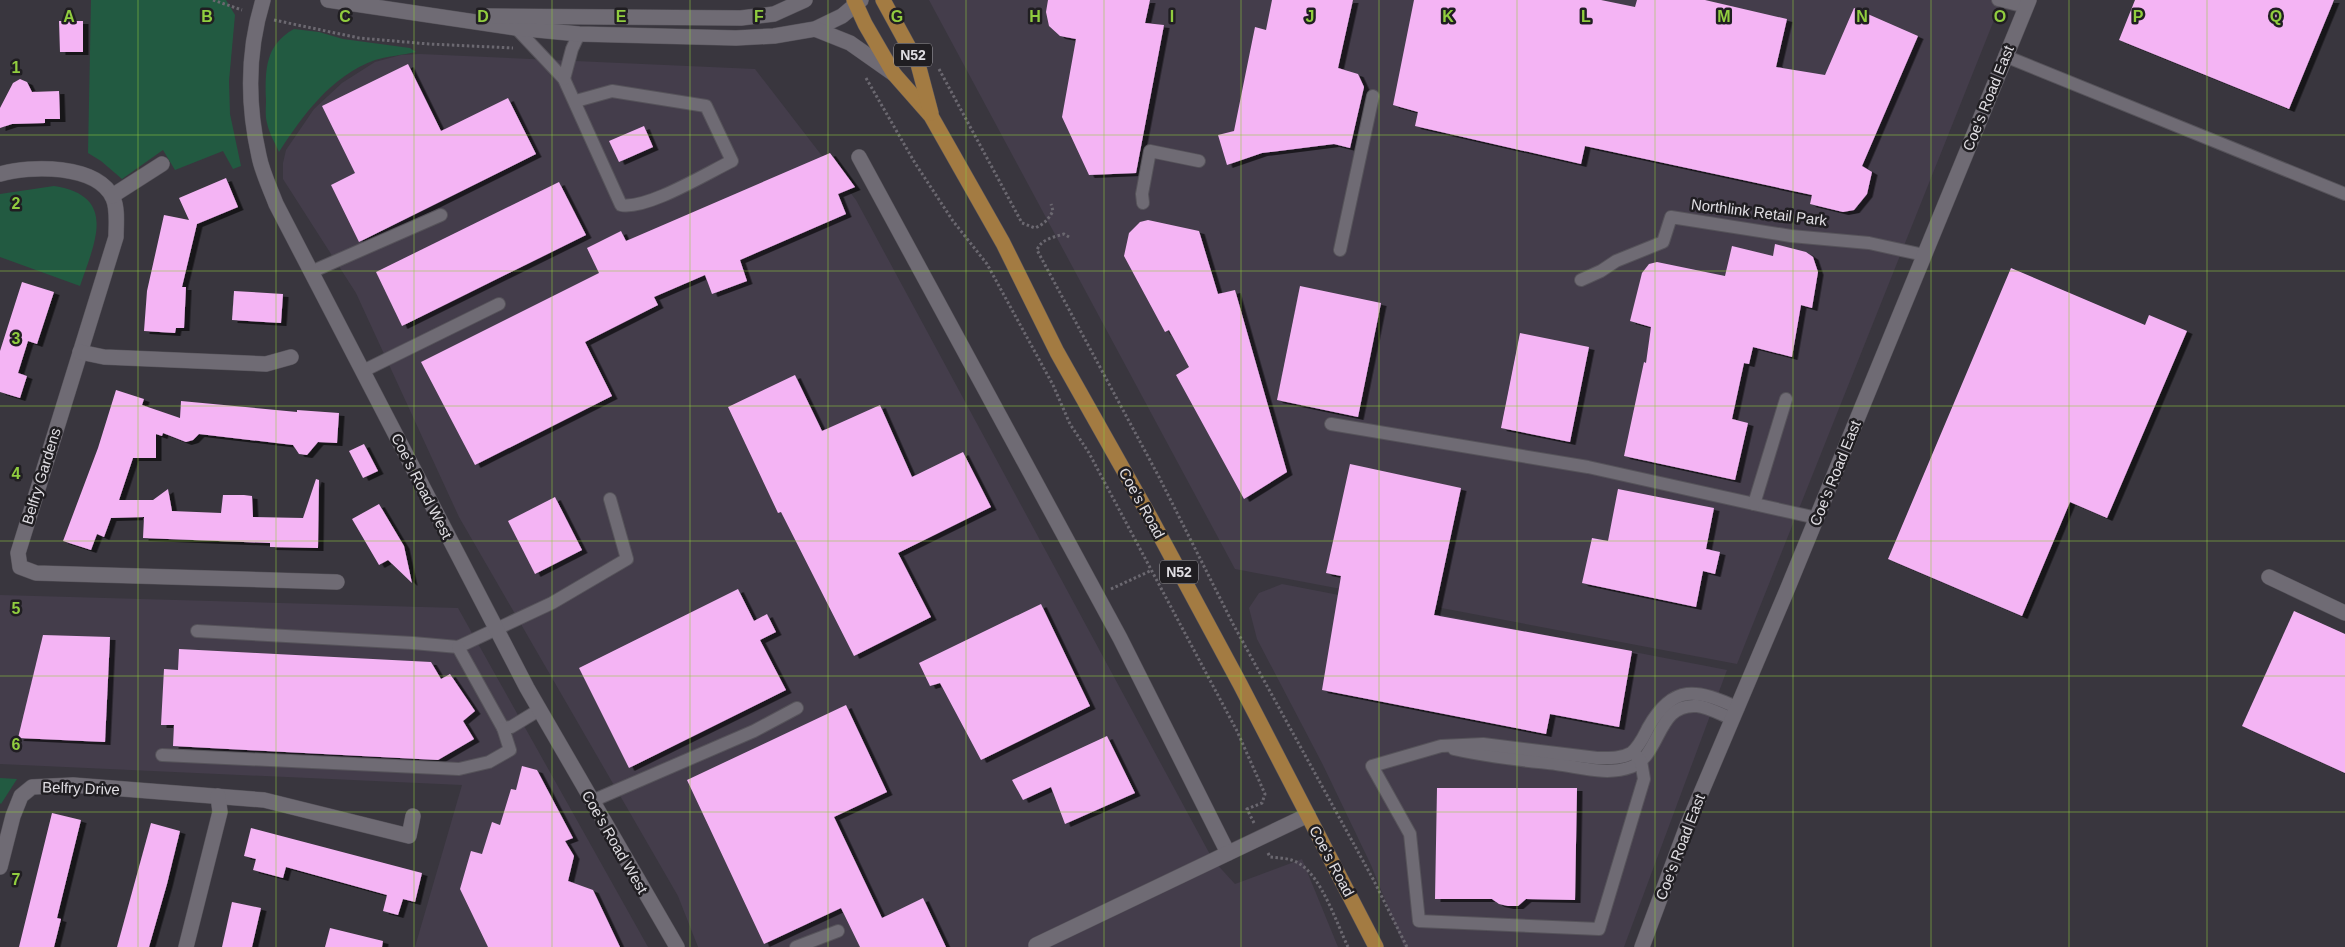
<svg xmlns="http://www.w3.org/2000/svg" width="2345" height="947" viewBox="0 0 2345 947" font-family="Helvetica,sans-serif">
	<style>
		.built { fill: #443d4b }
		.green { fill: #225a41 }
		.building { fill: #f4b4f4; filter: url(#shadow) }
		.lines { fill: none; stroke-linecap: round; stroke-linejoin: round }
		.lane-casing { stroke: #56535a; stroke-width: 14 }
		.street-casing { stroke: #56535a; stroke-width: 16 }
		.secondary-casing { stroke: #56535a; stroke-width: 16 }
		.primary-casing { stroke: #56535a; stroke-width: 16 }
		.path { stroke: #6b6870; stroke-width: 3; stroke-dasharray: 2.5 2.5; stroke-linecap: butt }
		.lane { stroke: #6f6b74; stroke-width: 12 }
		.street { stroke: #6f6b74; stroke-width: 15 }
		.secondary { stroke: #6f6b74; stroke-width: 15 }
		.primary { stroke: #a37b42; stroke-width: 15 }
		.grid { fill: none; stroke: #91cd3f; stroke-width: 1; stroke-opacity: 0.55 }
		.labels { text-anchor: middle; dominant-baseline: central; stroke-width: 5; stroke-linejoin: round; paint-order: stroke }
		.shield { fill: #201e22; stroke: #a6a4a9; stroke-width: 1 }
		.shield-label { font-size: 14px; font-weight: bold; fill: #e0dee3 }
		.street-label { font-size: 15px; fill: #e0dee3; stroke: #201e22 }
		.grid-label { font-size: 16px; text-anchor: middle; font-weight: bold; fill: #91cd3f; stroke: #201e22; stroke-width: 5; stroke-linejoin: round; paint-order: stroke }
	</style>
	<defs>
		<filter id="shadow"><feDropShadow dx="5.5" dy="3" stdDeviation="0" flood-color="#0009"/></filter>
	</defs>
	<rect width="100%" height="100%" fill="#39363e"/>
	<g class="built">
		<path d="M929,0h1073l-265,664 -502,-95z"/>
		<path d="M420,54l335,15 101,131 357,660 22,24 67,-25 36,88h-640l-20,-51 -219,-379 -103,-224 -73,-114v-16l3,-13 28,-41 28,-26 33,-21 26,-7z"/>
		<path d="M1282,584l445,86 -103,277h-220l-33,-82 -48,-100 -66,-126 -8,-31 10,-15z"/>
		<path d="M0,595l458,13 190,339h-233l47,-162 -462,-21z"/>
	</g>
	<g class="green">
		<path d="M91,0h135l9,15 -6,66 1,33 11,52 -8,3 -10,-18 -48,19 -12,-20 -41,29 -21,-18 -13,-8z"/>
		<path d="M294,29l25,3 24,7 67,9 6,4c-13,3 -28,4 -41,8 -44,16 -72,55 -96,92 -4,-9 -10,-19 -12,-29 -2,-7 -1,-16 -1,-23 -1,-30 -1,-55 28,-71z"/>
		<path d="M54,186c65,10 40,58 26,100l-80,-29v-63z"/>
		<path d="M0,778l17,1 -16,25 -1,-1z"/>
	</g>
	<g class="building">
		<path d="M1048,0h102l-5,23 19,2 -28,148 -47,2 -27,-58 14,-78 -16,-3 -11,-10 -3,-14z"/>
		<path d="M1272,0h81l-15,68 20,6 6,13 -14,61 -16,-4 -72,9 -35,12 -9,-30 16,-4 21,-104 11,3z"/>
		<path d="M1414,0h187l34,7 2,-7h68l82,19 -11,48 49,8 29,-67 64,28 -56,130 10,6 -5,22 -13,16 -11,2 -33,-8 2,-9 -227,-49 -4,18 -166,-38 3,-14 -25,-7z"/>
		<path d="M2135,0h199l-45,109 -170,-69z"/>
		<path d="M59,21h24v31h-23z"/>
		<path d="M408,64l33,67 67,-33 28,56 -177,88 -28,-57 24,-12 -33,-67z"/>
		<path d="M20,79l7,3 5,10 27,-1 1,28h-15v4l-33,1 -12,4v-20l13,-25z"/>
		<path d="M644,126l9,21 -34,15 -10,-21z"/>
		<path d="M830,153l25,34 -17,7 8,20 -106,46 7,21 -35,13 -7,-19 -51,22 4,8 -73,37 27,54 -137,69 -54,-103 178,-89 -12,-25 34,-17 5,10z"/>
		<path d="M226,178l12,29 -41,17 -15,63h4l-2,41h-8l-1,5 -31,-2 3,-40 17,-76 25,5 -10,-22z"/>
		<path d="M559,182l27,53 -184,91 -26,-54z"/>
		<path d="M1148,220l51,11 19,63 17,-4 52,182 -43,27 -68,-124 13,-8 -20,-37 -4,2 -41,-76 5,-23 11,-11z"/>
		<path d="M1775,244l31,8 7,5 5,15 -6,36 -11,-3 -9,52 -39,-10 -4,17 -5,-1 -12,56 16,4 -13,57 -111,-24 20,-94 2,1 5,-36 -21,-6 12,-48 7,-9 8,-2 68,14 7,-30 41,10z"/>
		<path d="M2011,268l134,57 4,-10 38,16 -80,187 -37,-16 -48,114 -134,-57z"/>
		<path d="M22,282l32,10 -17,52 -9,-3 -10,32 9,3 -7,22 -20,-6v-41z"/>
		<path d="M1300,286l81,17 -23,114 -81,-17z"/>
		<path d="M234,291l49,3 -2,29 -49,-3z"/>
		<path d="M1520,333l69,14 -19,95 -69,-14z"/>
		<path d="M795,375l27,56 58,-26 32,72 51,-25 28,55 -93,46 33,64 -77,39 -73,-144 -3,1 -50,-106z"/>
		<path d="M116,390l28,9 -2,6 38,13 1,-17 116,11v-2l42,3 -2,30 -19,-1 -11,13 -8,-1 -6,-9 -94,-11 -6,6 -7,2 -23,-9 -1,3 -6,-2v24h-23l-14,42h34l15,-11 4,22 49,2 2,-18h21l8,1 1,21 50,1 13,-39 3,1 -1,68 -48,-1v-4l-127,-5 1,-21 -33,1 -7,19 -7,-3 -6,16 -28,-9 35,-93z"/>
		<path d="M364,444l14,27 -15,7 -14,-27z"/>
		<path d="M1350,464l111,24 -27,127 198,36 -13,76 -69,-13 -4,20 -224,-44 19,-114 -15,-3z"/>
		<path d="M1618,489l96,19 -8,41 14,3 -5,22 -12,-3 -7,36 -114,-24 10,-45 16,3z"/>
		<path d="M555,497l27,53 -47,24 -27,-53z"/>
		<path d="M379,504l25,42 8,37 -24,-23 -9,5 -27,-46z"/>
		<path d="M738,589l16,32 13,-7 9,18 -16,8 26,50 -157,78 -50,-100z"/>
		<path d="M1041,604l49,102 -109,54 -41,-77 -10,3 -11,-23z"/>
		<path d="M2294,611l51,23v139l-103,-47z"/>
		<path d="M43,635l67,2 -5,105 -87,-4z"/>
		<path d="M179,649l252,13 10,17 9,-5 25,37 -12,10 11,18 -36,21 -265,-14 1,-21h-13l3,-56 14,1z"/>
		<path d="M846,705l41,87 -53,25 48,101 41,-20 23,49h-86l-19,-39 -77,36 -77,-164z"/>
		<path d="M1107,736l28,57 -70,31 -14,-37 -28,13 -11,-20z"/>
		<path d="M522,766l15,4 36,68 -8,3 9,15 -6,25 25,9 27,57h-132l-28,-58 11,-38 11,3 10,-32 8,3 11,-36 5,1z"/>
		<path d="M1437,788h140l-2,112 -49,-1 -8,7h-10l-9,-2 -7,-5h-57z"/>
		<path d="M52,813l29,7 -24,98 4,1 -7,28h-35z"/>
		<path d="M151,823l29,8 -13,53 -18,63h-32z"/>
		<path d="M251,828l171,45 -7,29 -12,-3 -5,16 -15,-4 4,-16 -101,-28 -3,11 -30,-8 3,-11 -12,-3z"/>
		<path d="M232,902l29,6 -9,39h-30z"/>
		<path d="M330,928l53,13 -1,6h-57z"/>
	</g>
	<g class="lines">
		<g class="lane-casing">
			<g id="lane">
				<path d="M1998,0l28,7"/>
				<path d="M516,28l48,51 57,126c26,5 86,-32 111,-44l-26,-55 -94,-15 -36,10"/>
				<path d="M2005,56l340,138"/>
				<path d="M564,79l8,-30 7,-15"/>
				<path d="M1143,203l-1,-9 8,-43 49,10"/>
				<path d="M1340,250l33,-154"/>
				<path d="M311,272l130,-57"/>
				<path d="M1581,280l20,-9 15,-10 47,-19 8,-25 120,19 78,7 55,12"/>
				<path d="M363,371l136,-67"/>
				<path d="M1331,424l257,43 229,51"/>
				<path d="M1754,504l32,-105"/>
				<path d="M197,631l216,12 45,4 94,-44 75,-44 -17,-60"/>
				<path d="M458,647l45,81 8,-1 28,-17"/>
				<path d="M1454,749c34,8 67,11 102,15 24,3 51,12 75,3 31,-12 25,-64 66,-61 11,1 25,9 36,13"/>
				<path d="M1633,752l8,9 3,18 -45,150 -180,-8 -9,-87 -38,-68 69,-20 42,-2 114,14c11,0 24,1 34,-5 8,-6 13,-17 17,-25 25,-45 49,-39 90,-20"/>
				<path d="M162,755l297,14 30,-7 21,-12 -7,-22"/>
				<path d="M592,801l162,-70 43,-23"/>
				<path d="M796,947l42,-16"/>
			</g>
		</g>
		<g class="street-casing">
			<g id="street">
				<path d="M263,0c-16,52 -16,103 -4,156 3,16 11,32 17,48l251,484 150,259"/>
				<path d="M859,157l261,481 108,215"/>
				<path d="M0,174c30,-9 97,-10 113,24 5,11 3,27 3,39l-98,316 2,14 16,6 301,9"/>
				<path d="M112,196l50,-32"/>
				<path d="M80,352l24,5 162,7 25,-7"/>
				<path d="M2269,577l76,36"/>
				<path d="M0,867l13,-51 8,-20 11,-9 41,-2 191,15 145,36 4,-20"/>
				<path d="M1036,945l272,-130"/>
				<path d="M186,947l34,-135 -2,-16"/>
			</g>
		</g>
		<g class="secondary-casing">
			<g id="secondary">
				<path d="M328,0l188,28 63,6 157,4 38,-2 41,-7 27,-13 19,-16"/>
				<path d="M485,16l256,2 33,-4 31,-14"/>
				<path d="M815,29l35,14 44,31"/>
				<path d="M1642,947l45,-121 100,-236 242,-590"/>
			</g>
		</g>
		<g class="primary-casing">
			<g id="primary">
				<path d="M854,0l11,24 29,50 37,42 72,127 54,109 93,165 90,167 136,263"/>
				<path d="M883,0l35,64 13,49"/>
			</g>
		</g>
		<g class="path">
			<path d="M213,0l29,10"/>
			<path d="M274,20l85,18 70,6 84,4"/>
			<path d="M939,69l83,154 13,5c9,-4 13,-8 18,-17l-2,-7"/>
			<path d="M866,78l49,85 38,58 34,43 66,121 17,39 19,29 148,278 28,63 -3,9 -15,6 7,14"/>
			<path d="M1069,237l-5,-3c-10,3 -23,5 -27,16l122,227 74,147 140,255 34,68"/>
			<path d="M1111,589l39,-18"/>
			<path d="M1268,853l2,4c10,1 21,1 30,7 22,14 37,60 48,83"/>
		</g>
		<use href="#lane" class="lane"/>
		<use href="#street" class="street"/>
		<use href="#secondary" class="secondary"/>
		<use href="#primary" class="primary"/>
	</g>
	<path class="grid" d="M138,0v947M276,0v947M414,0v947M552,0v947M690,0v947M828,0v947M966,0v947M1104,0v947M1241,0v947M1379,0v947M1517,0v947M1655,0v947M1793,0v947M1931,0v947M2069,0v947M2207,0v947M0,135h2345M0,271h2345M0,406h2345M0,541h2345M0,676h2345M0,812h2345"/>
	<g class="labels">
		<g class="shield">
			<rect x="894" y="43.5" width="38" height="23" rx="4"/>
			<rect x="1160" y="560.5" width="38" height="23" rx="4"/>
		</g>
		<g class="shield-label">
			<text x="913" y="55">N52</text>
			<text x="1179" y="572">N52</text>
		</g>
		<g class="street-label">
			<text transform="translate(1988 98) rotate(-68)">Coe's Road East</text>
			<text transform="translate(1759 212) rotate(7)">Northlink Retail Park</text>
			<text transform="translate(1835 473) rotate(-68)">Coe's Road East</text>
			<text transform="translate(41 476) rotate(-73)">Belfry Gardens</text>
			<text transform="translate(422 486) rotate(63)">Coe's Road West</text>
			<text transform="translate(1142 503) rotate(61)">Coe's Road</text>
			<text transform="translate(81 788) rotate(2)">Belfry Drive</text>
			<text transform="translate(615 842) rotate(60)">Coe's Road West</text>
			<text transform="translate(1680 847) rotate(-69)">Coe's Road East</text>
			<text transform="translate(1332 861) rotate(62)">Coe's Road</text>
		</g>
	</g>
	<g class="grid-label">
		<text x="69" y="22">A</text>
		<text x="207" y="22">B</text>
		<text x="345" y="22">C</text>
		<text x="483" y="22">D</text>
		<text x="621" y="22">E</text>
		<text x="759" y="22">F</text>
		<text x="897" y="22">G</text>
		<text x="1035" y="22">H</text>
		<text x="1172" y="22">I</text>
		<text x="1310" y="22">J</text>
		<text x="1448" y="22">K</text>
		<text x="1586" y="22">L</text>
		<text x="1724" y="22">M</text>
		<text x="1862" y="22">N</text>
		<text x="2000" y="22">O</text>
		<text x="2138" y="22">P</text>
		<text x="2276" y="22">Q</text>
		<text x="16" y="73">1</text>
		<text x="16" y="209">2</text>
		<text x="16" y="344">3</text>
		<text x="16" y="479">4</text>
		<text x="16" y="614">5</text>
		<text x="16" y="750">6</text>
		<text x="16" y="885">7</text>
	</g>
</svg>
